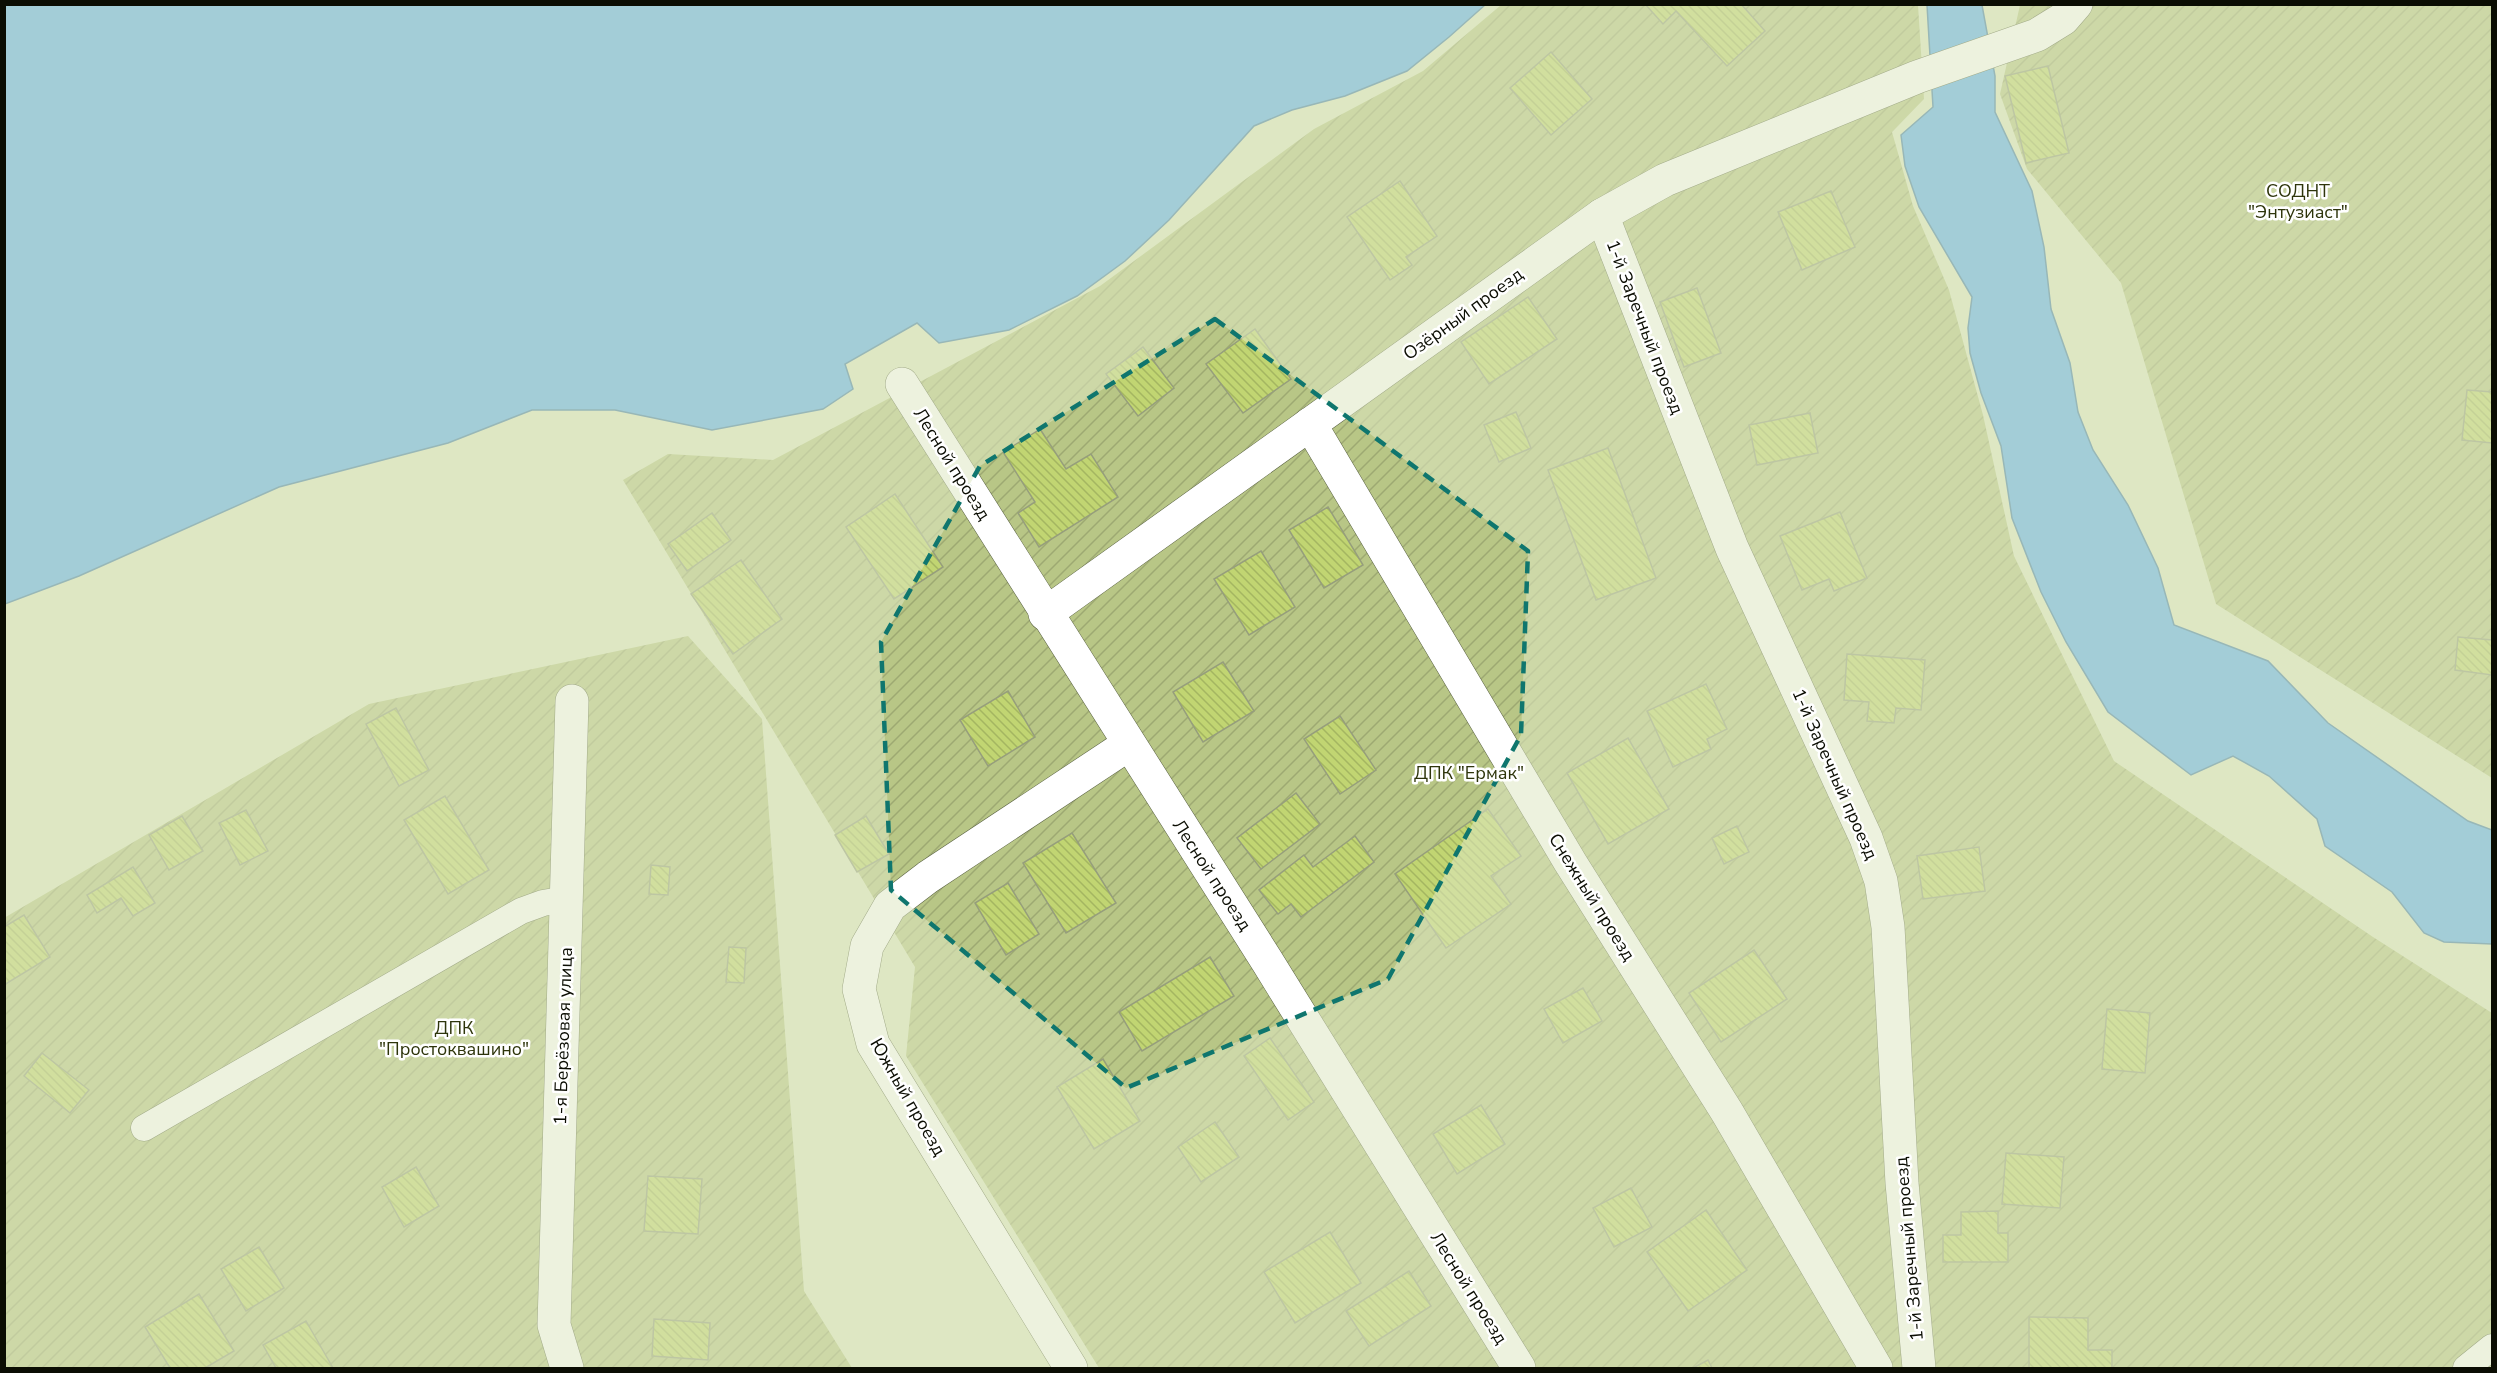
<svg xmlns="http://www.w3.org/2000/svg" width="2497" height="1373" viewBox="0 0 2497 1373" font-family="'Nunito Sans',sans-serif">
	<style>
		.garden { fill: url(#garden-furrows) }
		.water { fill: #5badf0; stroke: #437da9; stroke-width: 1.5 }
		.building { fill: url(#building-back-hatch); stroke: #969e7c; stroke-width: 1.5 }
		.lines { fill: none; stroke-linecap: round; stroke-linejoin: round }
		.lane-casing { stroke: #5b6343; stroke-width: 27 }
		.street-casing { stroke: #5b6343; stroke-width: 34 }
		.lane { stroke: #fff; stroke-width: 26 }
		.street { stroke: #fff; stroke-width: 33 }
		.marked { fill: none; stroke: #0f766e; stroke-width: 4.5; stroke-dasharray: 12 8; stroke-linejoin: round }
		.labels { text-anchor: middle; dominant-baseline: central; stroke-width: 5; stroke-linejoin: round; paint-order: stroke }
		.park-label { font-size: 18px; fill: #2e350b; stroke: #fff }
		.street-label { font-size: 18px; fill: #0b0d03; stroke: #fff }
	</style>
	<defs>
		<pattern id="garden-furrows" width="10" height="10" patternUnits="userSpaceOnUse" patternTransform="scale(1.5)"><rect width="10" height="10" fill="#b8c686"/><path d="M-1 1l2-2M0 10L10 0M9 11l2-2" fill="none" stroke="#9da972"/></pattern>
		<pattern id="building-back-hatch" width="6" height="6" patternUnits="userSpaceOnUse" patternTransform="scale(1.5)"><rect width="6" height="6" fill="#c1d572"/><path d="M-1 5l2 2M0 0l6 6M5-1l2 2" fill="none" stroke="#a4b661"/></pattern>
	</defs>
	<rect width="100%" height="100%" fill="#dee7c3"/>
	<g class="garden">
		<path d="M1501,5h417l6,94 -32,33 21,74 36,84 34,125 31,141 100,205 259,176 119,76v355h-1393l-193,-312 9,-89 -292,-487 45,-26 105,6 327,-174 214,-157 109,-58z"/>
		<path d="M2020,5h472v773l-276,-174 -95,-321 -94,-114 -27,-75z"/>
		<path d="M688,636l74,83 42,572 48,77h-847l-1,-450 365,-214z"/>
	</g>
	<g class="water">
		<path d="M5,4h1480v1l-36,32 -42,34 -62,25 -53,14 -38,16 -85,94 -44,41 -48,35 -68,34 -70,13 -22,-20 -72,41 8,25 -30,20 -111,21 -97,-20h-83l-84,33 -169,44 -200,89 -74,28z"/>
		<path d="M1927,5h55l13,71v36l37,79 12,56 7,62 19,54 8,49 15,38 35,55 30,63 16,57 94,36 60,62 140,98 24,9v114l-48,-2 -20,-9 -32,-41 -67,-46 -8,-27 -48,-43 -36,-20 -42,19 -83,-63 -42,-70 -25,-50 -29,-74 -11,-72 -20,-53 -11,-40 -2,-25 4,-31 -53,-90 -14,-41 -4,-31 32,-28z"/>
	</g>
	<g class="building">
		<path d="M1645,4h96l24,27 -38,35 -51,-55 -13,13z"/>
		<path d="M1551,52l41,47 -41,36 -41,-47z"/>
		<path d="M2048,66l21,87 -43,10 -21,-87z"/>
		<path d="M1400,181l37,55 -31,21 6,8 -22,15 -43,-63z"/>
		<path d="M1831,191l24,56 -53,23 -24,-58z"/>
		<path d="M1697,288l24,65 -37,14 -24,-65z"/>
		<path d="M1528,297l29,42 -68,45 -28,-42z"/>
		<path d="M1255,329l36,50 -48,34 -37,-49z"/>
		<path d="M1143,347l31,41 -36,28 -32,-42z"/>
		<path d="M2467,390l25,2v51l-30,-3z"/>
		<path d="M1516,412l15,36 -32,14 -15,-37z"/>
		<path d="M1810,413l8,40 -61,12 -8,-40z"/>
		<path d="M1040,429l26,40 25,-15 27,43 -79,50 -21,-34 17,-11 -32,-50z"/>
		<path d="M1608,448l48,130 -60,22 -48,-130z"/>
		<path d="M895,494l48,73 -49,32 -48,-72z"/>
		<path d="M1328,507l35,58 -39,23 -35,-58z"/>
		<path d="M1840,512l27,66 -33,13 -5,-12 -27,11 -22,-54z"/>
		<path d="M712,513l19,27 -44,31 -19,-27z"/>
		<path d="M1261,551l34,56 -46,28 -35,-56z"/>
		<path d="M741,560l41,59 -49,35 -42,-60z"/>
		<path d="M2458,637l34,3v35l-37,-5z"/>
		<path d="M1847,654l78,6 -4,50 -25,-2 -2,15 -27,-2 2,-19 -25,-2z"/>
		<path d="M1223,662l31,49 -51,31 -30,-50z"/>
		<path d="M1706,684l21,45 -20,10 4,10 -38,18 -26,-56z"/>
		<path d="M1008,691l27,46 -47,29 -28,-46z"/>
		<path d="M396,708l33,62 -30,16 -33,-62z"/>
		<path d="M1340,716l36,54 -36,24 -36,-55z"/>
		<path d="M1628,738l41,71 -61,35 -41,-71z"/>
		<path d="M1296,793l24,31 -59,45 -24,-31z"/>
		<path d="M445,796l44,74 -41,24 -44,-74z"/>
		<path d="M1488,809l33,47 -30,20 20,28 -65,44 -51,-74z"/>
		<path d="M246,810l22,41 -28,14 -21,-42z"/>
		<path d="M182,816l21,35 -34,19 -20,-35z"/>
		<path d="M866,816l23,38 -32,18 -22,-37z"/>
		<path d="M1737,826l12,26 -25,12 -12,-26z"/>
		<path d="M1072,833l44,70 -50,30 -43,-70z"/>
		<path d="M1355,836l19,26 -73,55 -10,-13 -13,10 -19,-24 45,-35 9,12z"/>
		<path d="M1979,847l6,44 -62,8 -6,-43z"/>
		<path d="M651,865l19,2 -2,28 -19,-1z"/>
		<path d="M133,867l22,36 -22,13 -12,-18 -24,15 -10,-18z"/>
		<path d="M1008,883l31,51 -33,21 -31,-52z"/>
		<path d="M24,915l26,42 -46,28v-58z"/>
		<path d="M729,947l17,1 -2,35 -18,-1z"/>
		<path d="M1754,950l33,49 -66,43 -32,-49z"/>
		<path d="M1210,957l24,39 -92,55 -23,-39z"/>
		<path d="M1583,988l19,33 -39,22 -19,-34z"/>
		<path d="M2107,1009l43,4 -5,60 -43,-4z"/>
		<path d="M1270,1038l44,64 -26,18 -44,-64z"/>
		<path d="M42,1053l47,37 -19,23 -46,-37z"/>
		<path d="M1103,1059l37,62 -46,28 -37,-62z"/>
		<path d="M1481,1105l24,39 -48,30 -24,-40z"/>
		<path d="M1215,1122l24,35 -38,25 -23,-35z"/>
		<path d="M2006,1153l58,4 -4,51 -58,-4z"/>
		<path d="M416,1167l23,39 -35,21 -22,-40z"/>
		<path d="M648,1176l54,3 -4,55 -54,-3z"/>
		<path d="M1631,1188l21,39 -38,20 -21,-39z"/>
		<path d="M1706,1210l41,60 -59,41 -41,-59z"/>
		<path d="M1998,1211v22h10v29h-65v-27h18v-23z"/>
		<path d="M1330,1232l31,51 -66,40 -31,-51z"/>
		<path d="M259,1247l25,41 -38,23 -25,-42z"/>
		<path d="M1409,1271l22,35 -62,40 -23,-35z"/>
		<path d="M199,1294l35,57 -29,17h-35l-25,-41z"/>
		<path d="M2029,1317l59,1v32h24v18h-83z"/>
		<path d="M654,1319l56,4 -2,37 -56,-4z"/>
		<path d="M306,1321l27,47h-57l-13,-23z"/>
		<path d="M1708,1360l4,8h-19z"/>
	</g>
	<g class="lines">
		<g class="lane-casing">
			<g id="lane">
				<path d="M144,1128l377,-217 22,-8 23,-4"/>
				<path d="M2466,1368l26,-21"/>
			</g>
		</g>
		<g class="street-casing">
			<g id="street">
				<path d="M1602,215l130,333 134,290 15,43 7,46 14,256 17,185"/>
				<path d="M902,384l365,577 252,407"/>
				<path d="M1310,424l260,438 157,250 149,256"/>
				<path d="M1045,614l557,-399 63,-35 252,-103 120,-42 26,-16 13,-15"/>
				<path d="M567,1368l-13,-43 18,-624"/>
				<path d="M1071,1368l-198,-324 -14,-55 8,-43 23,-40 38,-29 201,-133"/>
			</g>
		</g>
		<use href="#lane" class="lane"/>
		<use href="#street" class="street"/>
	</g>
	<path d="M0 0H2497V1373H0ZM1215,319l313,232 -7,184 -133,244 -262,109 -235,-198 -10,-248 99,-176z" fill="#dee7c3" fill-opacity=".55" fill-rule="evenodd"/>
	<path class="marked" d="M1215,319l313,232 -7,184 -133,244 -262,109 -235,-198 -10,-248 99,-176z"/>
	<g class="labels">
		<g class="park-label">
			<text x="2298" y="191">СОДНТ<tspan x="2298" dy="21">"Энтузиаст"</tspan></text>
			<text x="1469" y="773">ДПК "Ермак"</text>
			<text x="454" y="1028">ДПК<tspan x="454" dy="21">"Простоквашино"</tspan></text>
		</g>
		<g class="street-label">
			<text transform="translate(1463 314) rotate(-36)">Озёрный проезд</text>
			<text transform="translate(1645 327) rotate(69)">1-й Заречный проезд</text>
			<text transform="translate(952 464) rotate(58)">Лесной проезд</text>
			<text transform="translate(1835 774) rotate(66)">1-й Заречный проезд</text>
			<text transform="translate(1212 875) rotate(57)">Лесной проезд</text>
			<text transform="translate(1592 897) rotate(58)">Снежный проезд</text>
			<text transform="translate(563 1036) rotate(-88)">1-я Берёзовая улица</text>
			<text transform="translate(908 1097) rotate(60)">Южный проезд</text>
			<text transform="translate(1909 1249) rotate(-95)">1-й Заречный проезд</text>
			<text transform="translate(1469 1288) rotate(58)">Лесной проезд</text>
		</g>
	</g>
	<rect width="2497" height="1373" fill="none" stroke="#0b0d03" stroke-width="12"/>
</svg>
